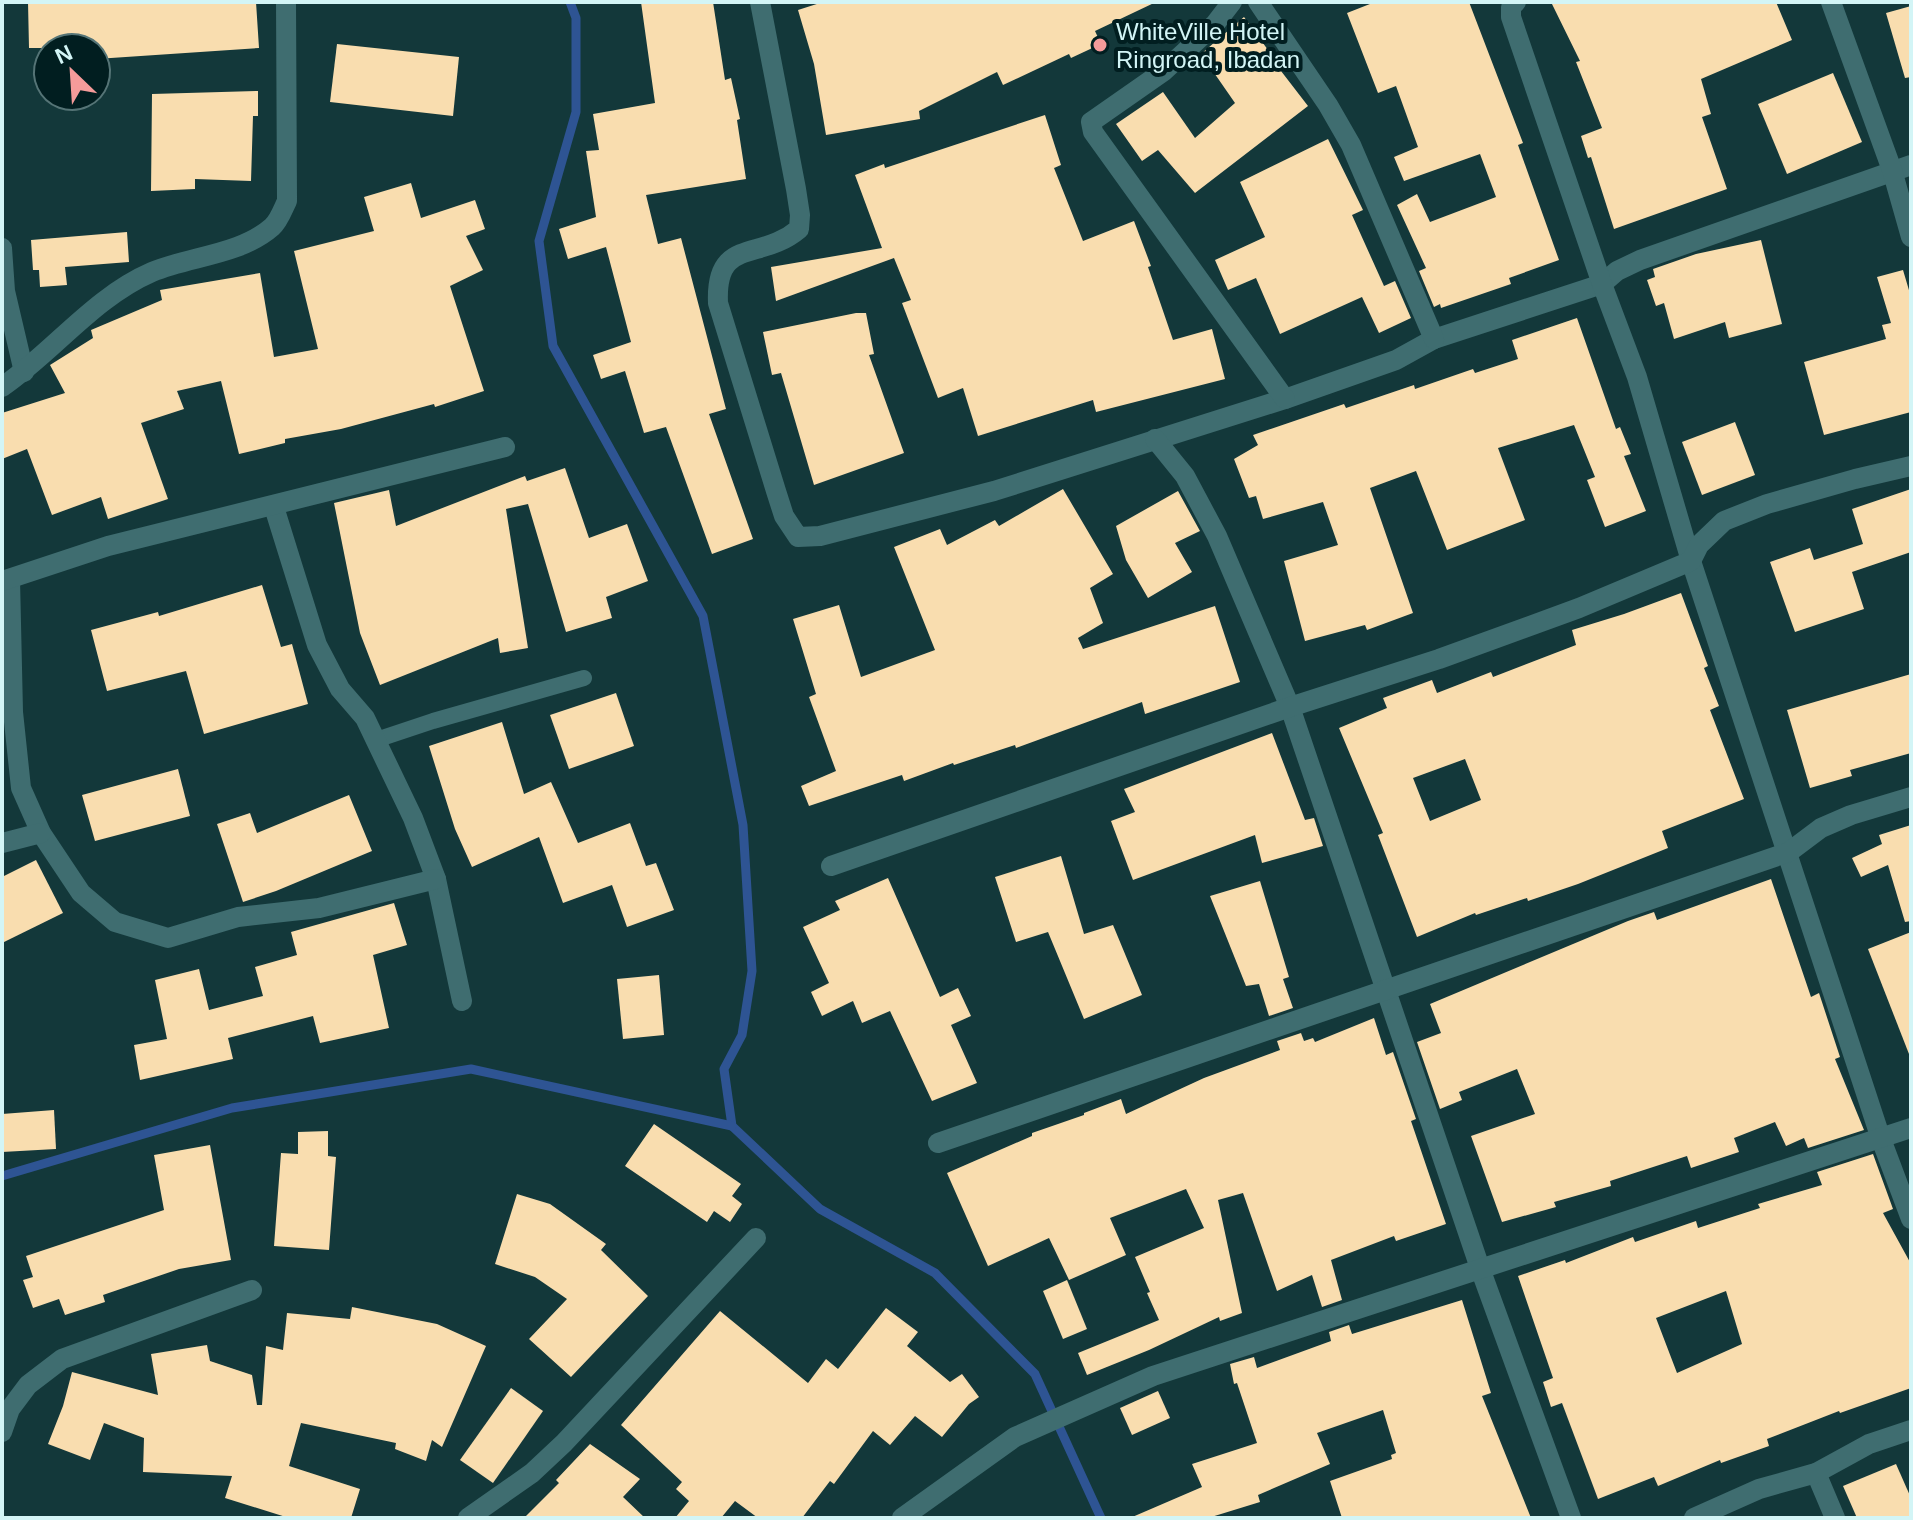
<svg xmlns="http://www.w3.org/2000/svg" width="1913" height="1520" viewBox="0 0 1913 1520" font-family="Helvetica,sans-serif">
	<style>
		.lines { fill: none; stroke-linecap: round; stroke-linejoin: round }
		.stream { stroke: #2e5493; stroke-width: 9 }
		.building { fill: #f9ddaf; fill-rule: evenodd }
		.service { stroke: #3f6d70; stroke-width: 16 }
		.minor { stroke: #3f6d70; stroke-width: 20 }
		.poi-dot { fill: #f59b9a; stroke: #011e20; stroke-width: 3 }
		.labels { text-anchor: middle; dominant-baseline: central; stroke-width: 8; stroke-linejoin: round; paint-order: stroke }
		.poi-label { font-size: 24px; fill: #d3f5f6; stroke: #011e20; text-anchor: start }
	</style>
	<rect width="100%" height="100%" fill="#13383a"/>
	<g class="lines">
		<g class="stream">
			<path d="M570,2l6,16v94l-37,129 14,105 150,270 40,209 9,146 -10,64 -18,34 8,57 88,83 115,64 100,101 66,144"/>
			<path d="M2,1176l230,-68 239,-39 261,57"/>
		</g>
	</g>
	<g class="building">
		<path d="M28,2h228l3,46 -163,11v-11h-67z"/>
		<path d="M641,2h72l12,78 6,-2 9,41 -3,1 9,59 -100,16 12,49 23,-6 45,171 -17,5 44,125 -41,15 -46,-127 -22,6 -19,-62 -24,8 -8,-24 38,-13 -25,-95 -38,12 -9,-30 37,-12 -10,-66 13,-1 -6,-36 62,-11z"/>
		<path d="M823,2h333l-61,29 6,13 -30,14 -2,-4 -66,31 -6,-13 -78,39 1,8 -94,16 -12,-71 -16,-54z"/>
		<path d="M1375,2h94l54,141 -5,2 41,115 -50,18 2,6 -70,24 -1,-4 -6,3 -15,-36 7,-3 -29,-63 20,-11 13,28 66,-25 -16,-43 -76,27 -10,-24 24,-10 -22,-61 -18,7 -31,-80z"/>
		<path d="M1551,2h225l16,38 -91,39 10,35 -9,3 25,72 -113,40 -23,-72 -3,1 -7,-22 21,-8 -26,-66 4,-1z"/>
		<path d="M1911,6v71l-6,1 -19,-65z"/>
		<path d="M1244,17l29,40 -2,1 37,48 -113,87 -37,-43 -16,11 -26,-37 47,-32 32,46 40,-35 -34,-49z"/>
		<path d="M337,44l122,13 -6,59 -123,-14z"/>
		<path d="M1833,73l29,69 -75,32 -29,-70z"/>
		<path d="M258,91v25h-5l-2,65 -56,-2v10l-44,2 1,-97z"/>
		<path d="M1045,115l16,50 -7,3 29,73 51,-20 17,45 -3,1 25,73 39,-11 13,50 -129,33 -3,-12 -115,36 -15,-48 -25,10 -36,-95 9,-3 -17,-42 -118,43 -5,-34 111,-19 -27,-73 29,-11 1,4z"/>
		<path d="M1328,139l35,71 -11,5 32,71 11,-5 16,37 -32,15 -17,-36 -82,37 -24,-56 -28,12 -13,-30 50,-23 -25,-55z"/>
		<path d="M411,183l10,35 54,-18 10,29 -19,7 17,34 -33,16 34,105 -49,16 -1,-3 -93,25 -56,10v4l-46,11 -18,-73 -44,10 7,18 -43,14 27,76 -60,20 -7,-22 -49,18 -25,-66 -25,10v-46l63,-20 -15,-28 43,-27 -2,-8 71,-30 -2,-10 100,-17 14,84 44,-8 -24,-98 80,-20 -10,-34z"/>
		<path d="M127,232l2,30 -64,5 2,18 -27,2 -1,-17h-6l-2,-30z"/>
		<path d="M1761,240l21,84 -53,14 -4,-16 -51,17 -10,-36 -8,3 -9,-26 8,-3 -2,-8 43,-15z"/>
		<path d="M1903,270l8,27v115l-87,23 -20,-73 82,-23 -4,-14 9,-2 -14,-46z"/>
		<path d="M856,313h10l8,41 -5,1 35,98 -90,32 -33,-112 -9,2 -9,-43z"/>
		<path d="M1577,318l39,111 4,-2 11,27 -7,2 22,55 -41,16 -18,-47 8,-3 -21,-52 -76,23 27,72 -78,30 -31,-79 -46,17 43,125 -46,17 -2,-5 -60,16 -21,-80 54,-16 -15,-43 -60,17 -7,-23 -7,2 -15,-39 24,-14 -5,-10 91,-31 2,4 68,-23 1,4 58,-20 2,4 43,-14 -6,-19z"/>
		<path d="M1735,422l20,53 -53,20 -20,-53z"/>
		<path d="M565,468l24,70 38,-14 21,57 -42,16 6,21 -46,14 -38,-128 -22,5 22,139 -28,5 -2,-15 -118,47 -20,-52 -26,-130 55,-13 7,36 129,-50 2,5z"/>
		<path d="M1063,489l50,85 -23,14 13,35 -25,15 5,11 132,-43 25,76 -95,32 -3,-12 -126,46 -1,-3 -61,20 -1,-2 -49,18 -2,-6 -93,31 -8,-20 35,-15 -27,-74 7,-3 -23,-75 46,-14 22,72 74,-27 -41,-103 46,-18 7,16 48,-25 4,6z"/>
		<path d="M1911,489v63l-59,20 12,37 -69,23 -25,-70 40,-14 4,12 49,-16 -11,-35z"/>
		<path d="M1178,491l22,40 -25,12 17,29 -44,26 -22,-38 -10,-34z"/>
		<path d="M262,585l19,62 11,-3 16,60 -104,30 -18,-63 -79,20 -16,-61 67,-18 1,4z"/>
		<path d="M1681,593l27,73 -4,2 15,38 -9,4 34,89 -82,32 6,17 -90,36 -50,17 -1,-3 -51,17 -1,-2 -58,24 -39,-102 5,-2 -44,-105 48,-20 -4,-10 49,-18 5,13 54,-21 2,5 83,-32 -4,-15 52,-16zM1465,759l16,41 -51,21 -17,-43z"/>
		<path d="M1911,674v79l-61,17 2,6 -42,12 -23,-78z"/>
		<path d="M616,693l18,53 -65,23 -19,-54z"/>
		<path d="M502,722l22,72 27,-12 27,61 52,-20 16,43 10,-3 18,47 -47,17 -15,-42 -49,18 -24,-66 -67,30 -17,-38 -26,-83z"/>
		<path d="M1272,733l33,87 9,-2 9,28 -61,17 -7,-28 -122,45 -22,-59 24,-9 -11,-23z"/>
		<path d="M178,769l12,47 -95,25 -13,-46z"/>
		<path d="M349,795l23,56 -96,40 -33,11 -26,-78 33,-11 7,20z"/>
		<path d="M1911,825v96l-6,1 -17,-57 -27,12 -9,-19 30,-14 -3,-9z"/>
		<path d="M1061,856l23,78 29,-9 29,70 -58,24 -36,-87 -32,10 -21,-65z"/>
		<path d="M36,860l27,53 -61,30v-66z"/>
		<path d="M888,878l52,119 18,-9 13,28 -20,9 26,58 -45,18 -42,-90 -28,12 -9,-22 -31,15 -11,-24 18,-9 -26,-56 37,-17 -5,-9z"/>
		<path d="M1771,879l40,118 8,-4 21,64 -5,2 29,71 -56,18 -4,-10 -18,8 -11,-24 -41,16 5,14 -48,16 -4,-12 -77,25 1,5 -57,16 2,5 -54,15 -31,-86 64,-22 -18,-45 -58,23 3,8 -22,9 -23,-67 24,-9 -11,-29 198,-83 26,-9 3,8z"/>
		<path d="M1260,881l29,96 -6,2 10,29 -24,8 -10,-32 -13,2 -36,-90z"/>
		<path d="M394,903l13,42 -34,10 16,73 -69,15 -7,-27 -85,22 5,21 -93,21 -6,-35 33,-6 -12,-59 44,-11 10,41 54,-14 -8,-29 42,-12 -6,-23z"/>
		<path d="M1911,932v122h-2l-41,-105z"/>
		<path d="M659,975l5,60 -41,4 -6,-60z"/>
		<path d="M1374,1018l12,37 7,-3 23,67 -5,2 35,103 -50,17 -2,-5 -63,24 11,40 -20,7 -10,-32 -35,16 -34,-98 -25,7 24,113 -22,8 -1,-4 -70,33 -62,25 -9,-22 81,-33 -12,-27 3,-1 -15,-35 69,-29 -18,-39 -76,29 16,37 -57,25 -20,-42 -61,28 -41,-93 85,-37v-3l52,-18v-2l37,-14 5,15 78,-36 76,-28 -3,-9 24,-8 3,8 9,-3 2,4z"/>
		<path d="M54,1110l2,39 -54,3v-38z"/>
		<path d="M654,1124l87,60 -9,12 10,8 -12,18 -16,-11 -7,11 -82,-56z"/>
		<path d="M328,1131v25l8,1 -7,93 -55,-4 7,-93 17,1v-22z"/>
		<path d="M210,1145l21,115 -52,9 -76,26 2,7 -40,13 -6,-16 -26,9 -10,-28 10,-3 -7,-21 138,-46 -10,-55z"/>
		<path d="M1873,1154l20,55 -10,4 28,51v124l-71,25 -1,-2 -72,28 2,7 -48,17 -1,-3 -62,26 -4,-9 -56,22 -36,-96 -11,4 -8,-25 10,-4 -35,-102 47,-16 1,3 67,-26 2,5 61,-21 2,7 62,-20 -2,-4 64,-19 -5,-13zM1726,1291l16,53 -65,29 -21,-55z"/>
		<path d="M517,1194l33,10 56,40 -5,6 47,46 -77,81 -42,-38 38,-40 -32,-22 -40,-13z"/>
		<path d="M1067,1280l20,49 -24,10 -20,-48z"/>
		<path d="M1462,1300l29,93 -9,3 49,122h-189l-12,-37 62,-22 -1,-4 5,-2 -13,-43 -66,23 13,31 -72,31 2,7 -52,16h-78l72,-31 -10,-23 65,-21 -20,-60 -3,1 -4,-20 24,-7 3,11 74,-27 -2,-9 20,-7 3,9z"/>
		<path d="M352,1307l85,17 49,22 -44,101 -10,-7 -6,21 -31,-12 1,-6 -95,-20 -12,43 71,23 -9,29h-62l-64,-20 7,-22 -89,-4 1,-34 -40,-15 -14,37 -42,-16 15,-38 9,-34 86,23 -7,-41 56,-9 3,16 42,14 5,30h5l4,-59 17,4 4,-37 63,6z"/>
		<path d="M886,1308l32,24 -11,14 43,36 12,-8 17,23 -10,7 -27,33 -27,-21 -25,29 -17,-14 -39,53 -4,-3 -28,37h-44l-23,-17 -14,17h-46l14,-17 -13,-12 6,-7 -61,-57 99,-114 88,72 18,-24 12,10z"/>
		<path d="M511,1388l32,23 -50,72 -33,-23z"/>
		<path d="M1158,1391l12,27 -38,17 -12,-27z"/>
		<path d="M590,1444l50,35 -17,18 22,21h-121l35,-35 -3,-3z"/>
		<path d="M1896,1464l15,34v20h-54l-14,-32z"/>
	</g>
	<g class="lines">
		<path class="service" d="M376,740l57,-19 151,-43"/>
		<g class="minor">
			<path d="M760,2l36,187 4,26 -1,14c-39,33 -84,7 -81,74l58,188 8,25 14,21 22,-1 174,-45 291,-92 111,-39 38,-21 168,-55 15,-13 23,-11 271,-95"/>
			<path d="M1232,2l-17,22 -51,47 -73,51 2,10 192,267"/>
			<path d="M1258,2l70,103 23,40 83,194"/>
			<path d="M1516,2l-5,5v10l91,267 35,93 54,184 190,578 30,80"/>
			<path d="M1831,2l61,168 19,67"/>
			<path d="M2,248l3,43 19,81"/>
			<path d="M2,387c51,-35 92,-90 150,-115 38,-16 88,-17 120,-45 7,-6 11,-18 15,-26l-1,-199"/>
			<path d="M1155,439l30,37 32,60 73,171 191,564 90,247"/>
			<path d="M274,507l43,138 23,44 25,29 48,100 23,61 26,122"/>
			<path d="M10,579l3,133 8,76 20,45 40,60 34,29 53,16 70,-21 81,-9 117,-29"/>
			<path d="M2,581l106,-35 397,-99"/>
			<path d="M2,843l39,-10"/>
			<path d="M831,866l459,-159 149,-48 140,-51 112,-47 8,-16 25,-24 43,-17 88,-25 56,-13"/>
			<path d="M938,1143c284,-96 567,-195 851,-291l32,-24 30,-13 60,-18"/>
			<path d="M2,1432l8,-23 18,-24 34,-26 190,-69"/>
			<path d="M1816,1473l19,45"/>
			<path d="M468,1518l64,-45 32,-30 192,-205"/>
			<path d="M902,1518l113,-81 138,-61 758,-248"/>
			<path d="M1694,1518l65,-29 57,-16 53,-29 42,-14"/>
		</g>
	</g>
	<circle class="poi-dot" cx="1100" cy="45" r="8"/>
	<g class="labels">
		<g class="poi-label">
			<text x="1116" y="31">WhiteVille Hotel<tspan x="1116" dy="28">Ringroad, Ibadan</tspan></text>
		</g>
	</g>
	<rect width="1913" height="1520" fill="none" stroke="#d3f5f6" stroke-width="8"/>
	<g transform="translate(72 72) rotate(335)"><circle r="38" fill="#011e20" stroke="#557476" stroke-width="2"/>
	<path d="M0-6L14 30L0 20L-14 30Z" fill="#f59b9a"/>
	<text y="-12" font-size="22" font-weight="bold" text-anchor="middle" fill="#d3f5f6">N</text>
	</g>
</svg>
